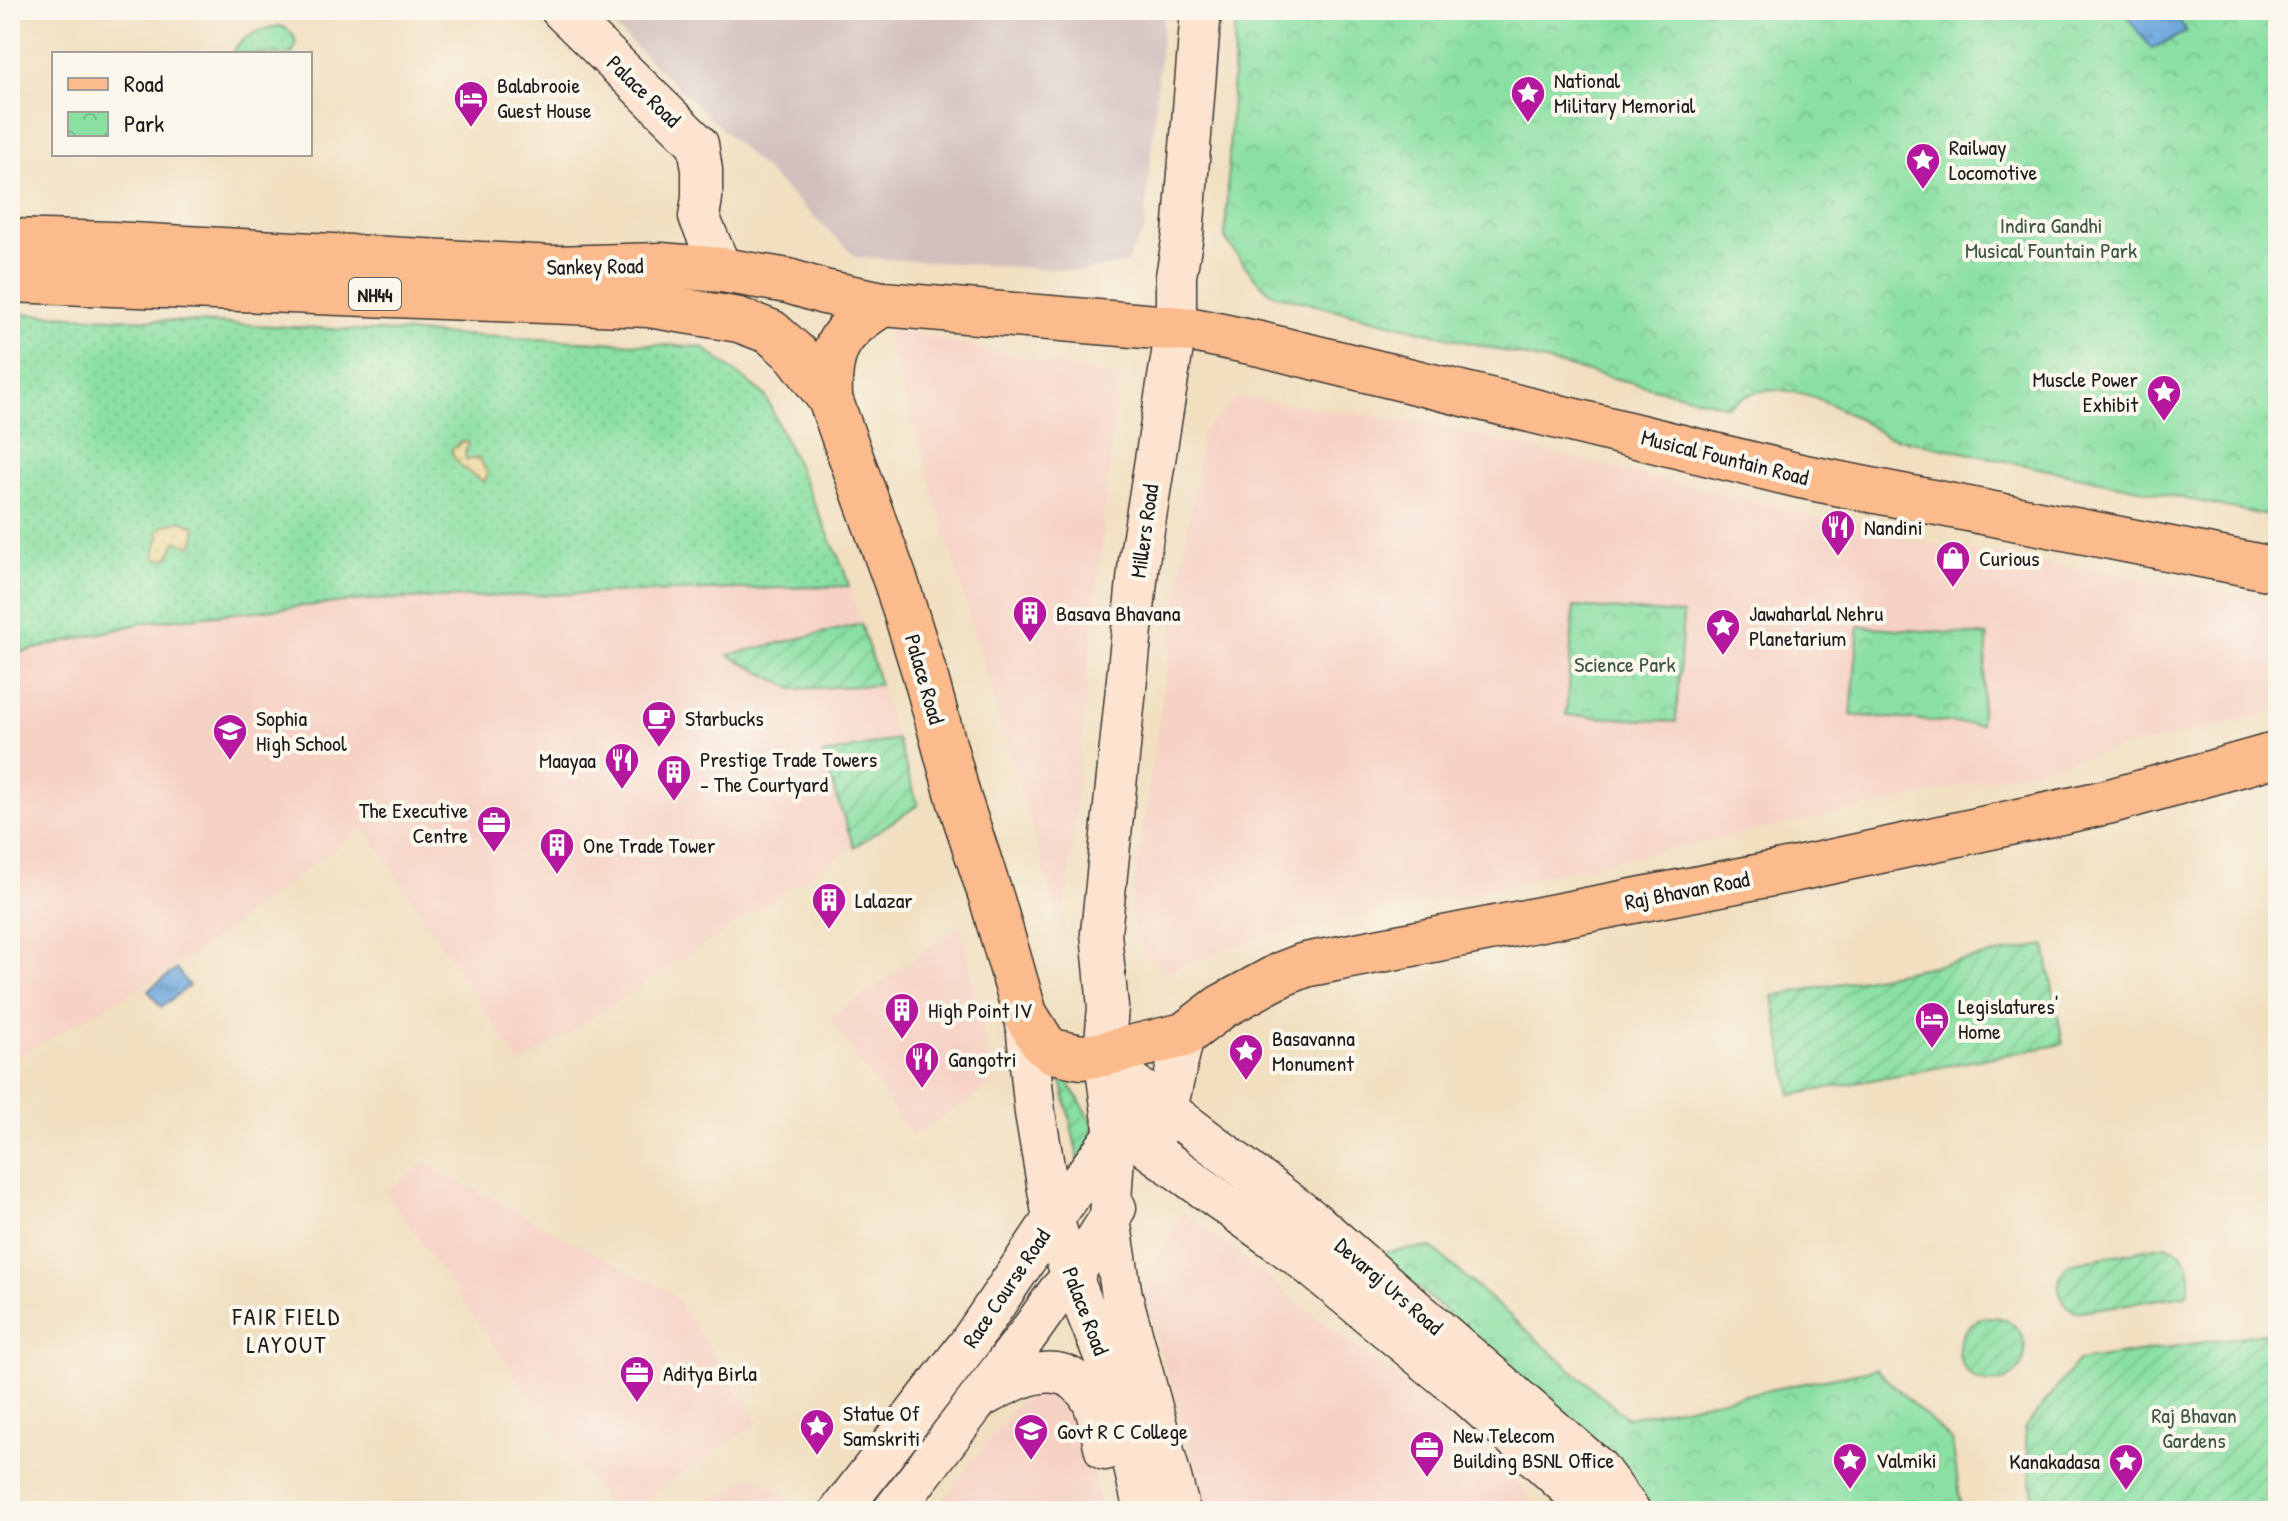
<svg xmlns="http://www.w3.org/2000/svg" width="2288" height="1521" viewBox="0 0 2288 1521" font-family="'Patrick Hand',sans-serif">
	<style>
		.built { fill: #f6d2c4 }
		.industrial { fill: #d1bfbe }
		.grass { fill: url(#grass-dots); stroke: #537e60; stroke-width: 2 }
		.sand { fill: url(#sand-dots); stroke: #857b5d; stroke-width: 2 }
		.park { fill: url(#park-crowns); stroke: #537e60; stroke-width: 2 }
		.garden { fill: url(#garden-furrows); stroke: #537e60; stroke-width: 2 }
		.water { fill: url(#water-ripples); stroke: #44627c; stroke-width: 2 }
		.lines { fill: none; stroke-linecap: round; stroke-linejoin: round }
		.secondary-casing { stroke: #3c3935; stroke-width: 43 }
		.primary-casing { stroke: #3c3935; stroke-width: 47 }
		.secondary { stroke: #fde4d1; stroke-width: 40 }
		.primary { stroke: #fbbb8c; stroke-width: 44 }
		.labels { text-anchor: middle; dominant-baseline: central; stroke-width: 8; stroke-linejoin: round; paint-order: stroke }
		.shield { fill: #fbf7ec; stroke: #5f5e5a; stroke-width: 2 }
		.shield-label { font-size: 20px; font-weight: bold; fill: #1c1c1c }
		.poi-label { font-size: 22px; fill: #1c1c1c; stroke: #fbf7ec; text-anchor: start }
		.street-label { font-size: 22px; fill: #1c1c1c; stroke: #fbf7ec }
		.park-label { font-size: 22px; fill: #3d5744; stroke: #fbf7ec }
		.neighbourhood-label { font-size: 24px; letter-spacing: 2px; fill: #1c1c1c; stroke: #fbf7ec }
	</style>
	<defs>
		<pattern id="grass-dots" width="8" height="8" patternUnits="userSpaceOnUse" patternTransform="scale(2)"><rect width="8" height="8" fill="#8ae0a3"/><path d="M2 2h.1M6 6h.1" fill="none" stroke="#76c08c" stroke-width="1.8" stroke-linecap="round"/></pattern>
		<pattern id="sand-dots" width="8" height="8" patternUnits="userSpaceOnUse" patternTransform="scale(2)"><rect width="8" height="8" fill="#eeda9e"/><path d="M2 2h.1M6 6h.1" fill="none" stroke="#ccba88" stroke-width="1.8" stroke-linecap="round"/></pattern>
		<pattern id="park-crowns" width="20" height="18" patternUnits="userSpaceOnUse" patternTransform="scale(2)"><rect width="20" height="18" fill="#8ae0a3"/><path d="M2 6a3 3 0 1 1 6 0M12 15a3 3 0 1 1 6 0" fill="none" stroke="#76c08c"/></pattern>
		<pattern id="garden-furrows" width="10" height="10" patternUnits="userSpaceOnUse" patternTransform="scale(2)"><rect width="10" height="10" fill="#8ae0a3"/><path d="M-1 1l2-2M0 10L10 0M9 11l2-2" fill="none" stroke="#76c08c"/></pattern>
		<pattern id="water-ripples" width="26" height="14" patternUnits="userSpaceOnUse" patternTransform="scale(2)"><rect width="26" height="14" fill="#6da7dd"/><path d="M2 4q2-2 4 0t4 0M15 11q2-2 4 0t4 0" fill="none" stroke="#5987b2"/></pattern>
	</defs>
	<rect width="100%" height="100%" fill="#fbf7ec"/>
	<filter id="ink" filterUnits="userSpaceOnUse"><feTurbulence type="fractalNoise" baseFrequency=".0125" numOctaves="2"/><feDisplacementMap in="SourceGraphic" scale="16" xChannelSelector="R" yChannelSelector="G"/><feConvolveMatrix kernelMatrix="1 2 1 2 8 2 1 2 1" color-interpolation-filters="sRGB"/></filter>
	<filter id="wash" filterUnits="userSpaceOnUse"><feTurbulence type="fractalNoise" baseFrequency=".006" numOctaves="4" result="noise"/><feDisplacementMap in="SourceGraphic" scale="32" xChannelSelector="R" yChannelSelector="G"/><feGaussianBlur stdDeviation="1.8" result="paint"/><feColorMatrix in="noise" values="0 0 0 0 0 0 0 0 0 0 0 0 0 0 0 0 0 1.4 0 .05"/><feComposite in="paint" operator="in"/></filter>
	<g filter="url(#wash)">
		<rect width="100%" height="100%" fill="#f1dfc0"/>
		<g class="built">
			<path d="M885,328l233,49 -55,559z"/>
			<path d="M1238,397l191,27 501,120 348,58v110l-377,88 -633,135 -102,36 -23,-17 -13,-41 72,-481z"/>
			<path d="M849,586l69,219 -398,260 -156,-238 -181,135 -173,100v-407l137,-33 217,-22z"/>
			<path d="M962,925l32,160 -83,51 -81,-118z"/>
			<path d="M424,1163l249,131 86,128 -131,89h-17l-226,-319z"/>
			<path d="M1182,1211l322,252 35,48h-331l-65,-219z"/>
			<path d="M1047,1393l20,6 13,14 21,98h-166l80,-105 9,-7 11,-5z"/>
			<path d="M754,1475l40,29 -5,7h-95z"/>
		</g>
		<path class="industrial" d="M597,10h567l-20,222 -19,32 -44,7 -225,-14z"/>
		<g class="grass">
			<path d="M279,26c13,3 22,15 13,28h-61c11,-18 28,-25 48,-28z"/>
			<path d="M10,313l692,34 63,48 79,174 5,17 -485,14 -217,22 -137,33z"/>
		</g>
		<g class="sand">
			<path d="M467,441l2,3 -4,8 1,8 13,-2 9,15 -4,9c-14,-8 -27,-16 -33,-31l3,-4h4l-1,-4z"/>
			<path d="M181,520l14,6v15l-5,5 -13,-6 -9,18c-24,5 -9,-13 -8,-22l-3,-5 7,-5z"/>
		</g>
		<g class="park">
			<path d="M1236,10h1042v508l-392,-82c-38,-23 -77,-51 -124,-45 -11,1 -25,10 -35,15l-455,-112 -18,-17 -29,-38z"/>
			<path d="M1574,607l109,7 -7,108 -110,-7z"/>
			<path d="M1859,626l129,10 -8,89 -129,-10z"/>
			<path d="M1431,1247l196,171 249,-49 76,72 10,70h-306l-34,-45 -244,-213z"/>
		</g>
		<g class="garden">
			<path d="M861,624l19,61 -87,4 -65,-34z"/>
			<path d="M897,739l21,66 -64,42 -32,-92z"/>
			<path d="M2045,945l18,99 -272,51 -18,-99z"/>
			<path d="M1058,1066l36,58 -1,14 -11,37z"/>
			<path d="M2167,1245c22,9 28,28 19,50l-111,17c-19,-12 -21,-31 -7,-48z"/>
			<circle cx="1992" cy="1350" r="33"/>
			<path d="M2278,1331v180h-243l-11,-82 54,-68z"/>
		</g>
		<g class="water">
			<path d="M2125,10h50l11,22 -34,17 -19,-24z"/>
			<path d="M177,969l12,17 -28,21 -13,-17z"/>
		</g>
	</g>
	<g filter="url(#ink)">
		<g class="lines">
			<g class="secondary-casing">
				<g id="secondary">
					<path d="M561,10l137,134 4,26v28l-3,19 23,53"/>
					<path d="M1025,1014l10,99 18,106 19,58 43,106 29,128"/>
					<path d="M1131,1082l185,141 282,245 32,43"/>
					<path d="M1121,1117l28,32 153,110 165,136 102,93 20,23"/>
					<path d="M1157,1131l10,-22 17,-74"/>
					<path d="M984,1396c37,-20 82,-43 108,5 7,14 9,34 13,49"/>
					<path d="M840,1511l128,-166 85,-126 63,-86"/>
					<path d="M893,1511l133,-174 32,-45 14,-15 44,-69"/>
					<path d="M1180,1511l-58,-215 -12,-77 5,-83 -11,-82 4,-47 -7,-74 38,-372 37,-233v-52l7,-41 18,-225"/>
				</g>
			</g>
			<g class="primary-casing">
				<g id="primary">
					<path d="M10,241l102,3 441,24 108,-3 61,5 66,11 36,11 59,12 310,26 67,14 540,132 478,94"/>
					<path d="M10,280l639,25 90,15 32,12 26,23 33,44 67,186 28,90 34,124 34,104 32,111 18,29 9,8 29,6 23,-3 80,-19 37,-28 61,-33 23,-9 492,-96 310,-67 171,-48"/>
					<path d="M830,399c-2,-50 9,-69 53,-95"/>
				</g>
			</g>
			<use href="#secondary" class="secondary"/>
			<use href="#primary" class="primary"/>
		</g>
	</g>
	<defs>
		<g id="sight-pin" transform="scale(1.8)"><path d="M0 17L-7.5 6A9.5 9.5 0 1 1 7.5 6Z" fill="#b5179e" stroke="#fbf7ec"/><path d="M0-6L1.8-2.2L6-1.7L2.9 1.2L3.7 5.4L0 3.3L-3.7 5.4L-2.9 1.2L-6-1.7L-1.8-2.2Z" fill="#fff"/></g>
		<g id="hotel-pin" transform="scale(1.8)"><path d="M0 17L-7.5 6A9.5 9.5 0 1 1 7.5 6Z" fill="#b5179e" stroke="#fbf7ec"/><path d="M-6-4.5h1.5V1H6V5H4.5V3h-9V5H-6ZM-4 0a1.8 1.8 0 1 1 3.6 0ZM.5 0V-2.5h3Q6-2.5 6 0Z" fill="#fff"/></g>
		<g id="restaurant-pin" transform="scale(1.8)"><path d="M0 17L-7.5 6A9.5 9.5 0 1 1 7.5 6Z" fill="#b5179e" stroke="#fbf7ec"/><path d="M-5-6h1v4h1v-4h1v4h1v-4h1v5L-1.5 .5V6h-2V.5L-5-1ZM5-6V6H3V1.5H1.5Q1.5-4 5-6Z" fill="#fff"/></g>
		<g id="shop-pin" transform="scale(1.8)"><path d="M0 17L-7.5 6A9.5 9.5 0 1 1 7.5 6Z" fill="#b5179e" stroke="#fbf7ec"/><path d="M-5-2.5h2.3a2.7 3.5 0 0 1 5.4 0H5L5.5 6h-11ZM-1.5-2.5h3a1.5 2.3 0 0 0-3 0Z" fill="#fff"/></g>
		<g id="building-pin" transform="scale(1.8)"><path d="M0 17L-7.5 6A9.5 9.5 0 1 1 7.5 6Z" fill="#b5179e" stroke="#fbf7ec"/><path d="M-4-6H4V6H1V3H-1V6H-4ZM-2.5-4.3h1.7v1.8h-1.7ZM.8-4.3h1.7v1.8H.8ZM-2.5-1h1.7V.8h-1.7ZM.8-1h1.7V.8H.8Z" fill="#fff"/></g>
		<g id="cafe-pin" transform="scale(1.8)"><path d="M0 17L-7.5 6A9.5 9.5 0 1 1 7.5 6Z" fill="#b5179e" stroke="#fbf7ec"/><path d="M-5.5-4.5H6V0H3Q3 3.5 0 3.5H-2.5Q-5.5 3.5-5.5 0ZM3-3.2v2h1.7v-2ZM-6 4.5H4V6H-6Z" fill="#fff"/></g>
		<g id="school-pin" transform="scale(1.8)"><path d="M0 17L-7.5 6A9.5 9.5 0 1 1 7.5 6Z" fill="#b5179e" stroke="#fbf7ec"/><path d="M0-5L7-2L0 1L-7-2ZM-4 1L0 2.5L4 1V4Q0 6-4 4Z" fill="#fff"/></g>
		<g id="office-pin" transform="scale(1.8)"><path d="M0 17L-7.5 6A9.5 9.5 0 1 1 7.5 6Z" fill="#b5179e" stroke="#fbf7ec"/><path d="M-6-3h4V-5.5h4V-3h4V5H-6ZM-1-4.5V-3h2v-1.5ZM-6 0V1H6V0Z" fill="#fff"/></g>
		<g id="university-pin" transform="scale(1.8)"><path d="M0 17L-7.5 6A9.5 9.5 0 1 1 7.5 6Z" fill="#b5179e" stroke="#fbf7ec"/><path d="M0-5L7-2L0 1L-7-2ZM-4 1L0 2.5L4 1V4Q0 6-4 4Z" fill="#fff"/></g>
	</defs>
	<g fill-rule="evenodd">
		<use href="#sight-pin" x="1528" y="93"/>
		<use href="#hotel-pin" x="471" y="98"/>
		<use href="#sight-pin" x="1923" y="160"/>
		<use href="#sight-pin" x="2164" y="392"/>
		<use href="#restaurant-pin" x="1838" y="527"/>
		<use href="#shop-pin" x="1953" y="558"/>
		<use href="#building-pin" x="1030" y="613"/>
		<use href="#sight-pin" x="1723" y="626"/>
		<use href="#cafe-pin" x="659" y="718"/>
		<use href="#school-pin" x="230" y="731"/>
		<use href="#restaurant-pin" x="622" y="760"/>
		<use href="#building-pin" x="674" y="772"/>
		<use href="#office-pin" x="494" y="823"/>
		<use href="#building-pin" x="557" y="845"/>
		<use href="#building-pin" x="829" y="900"/>
		<use href="#building-pin" x="902" y="1010"/>
		<use href="#hotel-pin" x="1932" y="1019"/>
		<use href="#sight-pin" x="1246" y="1051"/>
		<use href="#restaurant-pin" x="922" y="1059"/>
		<use href="#office-pin" x="637" y="1373"/>
		<use href="#sight-pin" x="817" y="1426"/>
		<use href="#university-pin" x="1031" y="1431"/>
		<use href="#office-pin" x="1427" y="1448"/>
		<use href="#sight-pin" x="1850" y="1460"/>
		<use href="#sight-pin" x="2126" y="1461"/>
	</g>
	<g class="labels">
		<rect class="shield" x="349" y="278" width="52" height="32" rx="6"/>
		<g class="shield-label">
			<text x="375" y="294">NH44</text>
		</g>
		<g class="poi-label">
			<text x="1554" y="80">National<tspan x="1554" dy="25">Military Memorial</tspan></text>
			<text x="497" y="85">Balabrooie<tspan x="497" dy="25">Guest House</tspan></text>
			<text x="1949" y="147">Railway<tspan x="1949" dy="25">Locomotive</tspan></text>
			<text x="2138" y="379" text-anchor="end">Muscle Power<tspan x="2138" dy="25">Exhibit</tspan></text>
			<text x="1864" y="527">Nandini</text>
			<text x="1979" y="558">Curious</text>
			<text x="1056" y="613">Basava Bhavana</text>
			<text x="1749" y="613">Jawaharlal Nehru<tspan x="1749" dy="25">Planetarium</tspan></text>
			<text x="256" y="718">Sophia<tspan x="256" dy="25">High School</tspan></text>
			<text x="685" y="718">Starbucks</text>
			<text x="700" y="759">Prestige Trade Towers<tspan x="700" dy="25">- The Courtyard</tspan></text>
			<text x="596" y="760" text-anchor="end">Maayaa</text>
			<text x="468" y="810" text-anchor="end">The Executive<tspan x="468" dy="25">Centre</tspan></text>
			<text x="583" y="845">One Trade Tower</text>
			<text x="855" y="900">Lalazar</text>
			<text x="1958" y="1006">Legislatures'<tspan x="1958" dy="25">Home</tspan></text>
			<text x="928" y="1010">High Point IV</text>
			<text x="1272" y="1038">Basavanna<tspan x="1272" dy="25">Monument</tspan></text>
			<text x="948" y="1059">Gangotri</text>
			<text x="663" y="1373">Aditya Birla</text>
			<text x="843" y="1413">Statue Of<tspan x="843" dy="25">Samskriti</tspan></text>
			<text x="1057" y="1431">Govt R C College</text>
			<text x="1453" y="1435">New Telecom<tspan x="1453" dy="25">Building BSNL Office</tspan></text>
			<text x="1876" y="1460">Valmiki</text>
			<text x="2100" y="1461" text-anchor="end">Kanakadasa</text>
		</g>
		<g class="street-label">
			<text transform="translate(644 91) rotate(44)">Palace Road</text>
			<text transform="translate(595 266) rotate(-1)">Sankey Road</text>
			<text transform="translate(1725 457) rotate(14)">Musical Fountain Road</text>
			<text transform="translate(1144 531) rotate(-82)">Millers Road</text>
			<text transform="translate(925 679) rotate(74)">Palace Road</text>
			<text transform="translate(1687 890) rotate(-11)">Raj Bhavan Road</text>
			<text transform="translate(1389 1286) rotate(41)">Devaraj Urs Road</text>
			<text transform="translate(1006 1288) rotate(-56)">Race Course Road</text>
			<text transform="translate(1086 1311) rotate(69)">Palace Road</text>
		</g>
		<g class="park-label">
			<text x="2051" y="225">Indira Gandhi<tspan x="2051" dy="25">Musical Fountain Park</tspan></text>
			<text x="1625" y="664">Science Park</text>
			<text x="2194" y="1415">Raj Bhavan<tspan x="2194" dy="25">Gardens</tspan></text>
		</g>
		<g class="neighbourhood-label">
			<text x="287" y="1316">FAIR FIELD<tspan x="287" dy="28">LAYOUT</tspan></text>
		</g>
	</g>
	<rect width="2288" height="1521" fill="none" stroke="#fbf7ec" stroke-width="40"/>
	<rect x="52" y="52" width="260" height="104" fill="#fbf7ec" stroke="#a29f99" stroke-width="2"/>
	<rect x="68" y="78" width="40" height="12" fill="#fbbb8c" stroke="#a29f99" stroke-width="2"/>
	<text x="124" y="92" font-size="24" fill="#1c1c1c">Road</text>
	<rect x="68" y="112" width="40" height="24" fill="url(#park-crowns)" stroke="#a29f99" stroke-width="2"/>
	<text x="124" y="132" font-size="24" fill="#1c1c1c">Park</text>
</svg>
